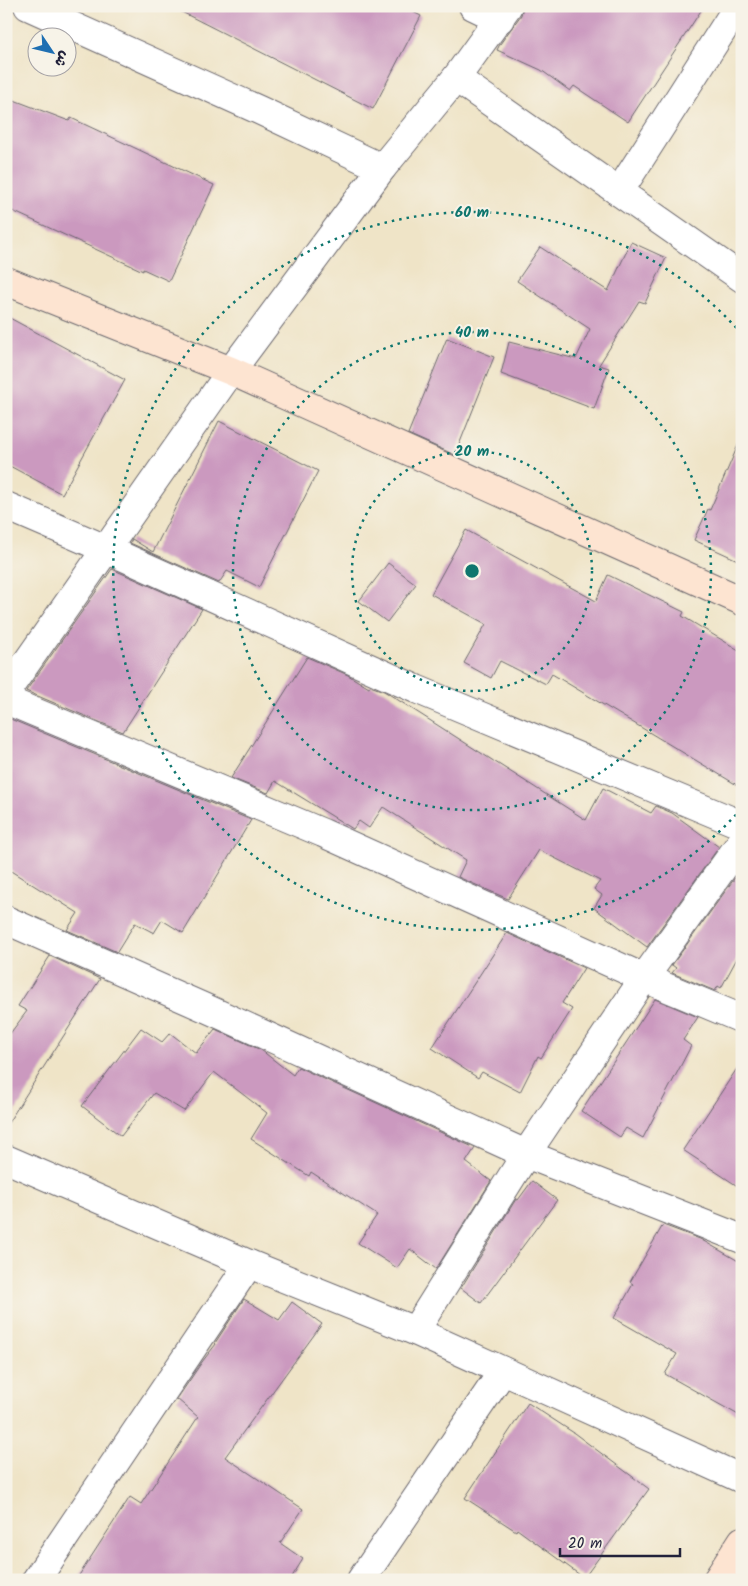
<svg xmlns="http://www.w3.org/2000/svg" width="748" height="1586" viewBox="0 0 748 1586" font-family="Kalam,'Playpen Sans Arabic',sans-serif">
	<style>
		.building { fill: #cb99bf }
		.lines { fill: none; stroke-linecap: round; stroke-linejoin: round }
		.street-casing { stroke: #6a666c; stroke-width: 30 }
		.secondary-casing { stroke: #6a666c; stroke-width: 30 }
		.street { stroke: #fff; stroke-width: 28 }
		.secondary { stroke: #fde4d1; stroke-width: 28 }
		.ring { fill: none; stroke: #0f766e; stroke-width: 2.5; stroke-dasharray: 2.5 5 }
		.centre { fill: #0f766e; stroke: #f7f3e8; stroke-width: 2.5 }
		.ring-label { font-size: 15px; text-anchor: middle; font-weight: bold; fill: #0f766e; stroke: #f7f3e8; stroke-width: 4; stroke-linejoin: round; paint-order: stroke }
	</style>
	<rect width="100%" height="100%" fill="#f7f3e8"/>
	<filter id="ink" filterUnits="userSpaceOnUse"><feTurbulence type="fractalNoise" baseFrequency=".02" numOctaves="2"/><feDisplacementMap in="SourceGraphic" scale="10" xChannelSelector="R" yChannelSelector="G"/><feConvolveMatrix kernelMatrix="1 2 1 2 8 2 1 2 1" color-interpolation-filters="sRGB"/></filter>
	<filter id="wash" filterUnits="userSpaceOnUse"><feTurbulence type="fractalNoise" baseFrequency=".0096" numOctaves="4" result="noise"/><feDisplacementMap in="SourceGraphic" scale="20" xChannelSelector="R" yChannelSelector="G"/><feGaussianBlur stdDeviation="1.12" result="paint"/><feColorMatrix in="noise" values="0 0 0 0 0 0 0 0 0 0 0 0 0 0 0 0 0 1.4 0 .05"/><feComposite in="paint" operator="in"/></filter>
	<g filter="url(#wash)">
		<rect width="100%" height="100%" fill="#efe4c7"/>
		<g id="blocks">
			<g class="building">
				<path d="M170,6h231l20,10 -48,93z"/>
				<path d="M523,6h181l-76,116 -54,-36 -4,5 -29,-21 -44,-20 3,-6 21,-29z"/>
				<path d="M6,97l63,24 2,-3 143,67 -45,96 -26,-12v2l-137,-63z"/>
				<path d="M631,242l35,16 -21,45 -6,-2 -40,64 10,3 -15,41 -93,-35 8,-32 67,17 14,-30 -73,-48 23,-34 68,44z"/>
				<path d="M6,316l119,64 -63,114 -56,-30z"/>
				<path d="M447,338l47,19 -39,98 -47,-21z"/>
				<path d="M219,421l99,50 -59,116 -32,-16 -8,12 -89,-40 2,-4 21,13z"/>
				<path d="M742,436v126l-48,-22 14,-31 2,1z"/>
				<path d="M466,530l130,71 12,-26 76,37 -2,4 60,36v136l-190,-114 -6,10 -46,-23 -9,17 -27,-15 22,-39 -55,-30z"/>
				<path d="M388,563l28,21 -29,38 -28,-21z"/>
				<path d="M112,569l90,40 -79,123 -97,-41z"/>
				<path d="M307,657l41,18 21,13 1,-2 14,5 202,129 17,-32 48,25 5,-7 16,7 47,34 -72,100 -53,-39 8,-13 -8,-6 6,-8 -61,-31 -31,49 -50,-22 8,-17 -83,-53 -14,21 -10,-7 -6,8 -78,-48 -7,12 -37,-15z"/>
				<path d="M8,718l243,102 -68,113 -21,-13 -8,13 -19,-10 -18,29 -50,-22 11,-17 -72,-45v-147z"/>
				<path d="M742,868v81l-21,39 -3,-2 -3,5 -43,-18 4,-5 -4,-3z"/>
				<path d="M507,933l77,35 -22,35 10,6 -31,49 -3,-2 -18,36 -38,-20 -4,6 -46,-30z"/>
				<path d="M50,956l50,23 -94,147v-87l21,-28 -9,-5z"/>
				<path d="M655,999l43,18 -15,23 8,6 -48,92 -17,-10 -6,9 -39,-26z"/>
				<path d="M141,1028l21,14 8,-9 26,20 19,-24 46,21 32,25 5,-8 177,81 -9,14 25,19 -55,88 -26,-20 -13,19 -39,-25 19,-28 -66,-43 -2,4 -58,-37 16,-26 -53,-41 -30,39 -30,-18 -33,43 -39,-30z"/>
				<path d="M742,1061v128l-59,-39z"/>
				<path d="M532,1181l25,19 -76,103 -20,-15 55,-89 2,1z"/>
				<path d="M663,1225l37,14 42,24v154l-77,-43 12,-20 -63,-36 19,-34 -3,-2z"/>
				<path d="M244,1299l35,21 13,-18 30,22 -97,133 78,52 -23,34 23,16 -13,21h-214l54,-83 11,7 57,-87 -21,-18 25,-37 14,-18 -1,-1z"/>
				<path d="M528,1403l46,30 75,56 -65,89 -67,-49 -1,2 -51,-33z"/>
			</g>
		</g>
	</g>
	<g filter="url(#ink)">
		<use href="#blocks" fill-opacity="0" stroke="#6a666c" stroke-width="1"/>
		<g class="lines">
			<g class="street-casing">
				<g id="street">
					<path d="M28,6l231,104 123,58"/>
					<path d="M473,6l27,13"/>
					<path d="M456,78l286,200"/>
					<path d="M619,192l119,-186"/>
					<path d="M6,506l100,43 310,140 326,136"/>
					<path d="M6,692l225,-321 151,-203 74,-90 52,-72"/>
					<path d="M6,700l317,133 321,145 98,41"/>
					<path d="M6,920l204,90 316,144 216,85"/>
					<path d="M6,1159l243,105 166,67 327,148"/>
					<path d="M415,1331l111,-177 118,-176 98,-137"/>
					<path d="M36,1580l213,-316"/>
					<path d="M361,1580l142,-209"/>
				</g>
			</g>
			<g class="secondary-casing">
				<g id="secondary">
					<path d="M6,281l225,90 511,230"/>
					<path d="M717,1580l25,-39"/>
				</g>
			</g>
			<use href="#street" class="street"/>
			<use href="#secondary" class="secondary"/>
		</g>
	</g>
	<g class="ring">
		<circle cx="472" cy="571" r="120"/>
		<circle cx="472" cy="571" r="239"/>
		<path d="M741 809A359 359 0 1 1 741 333"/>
	</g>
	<circle cx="472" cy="571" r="8" class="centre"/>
	<g class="ring-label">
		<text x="472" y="217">60 m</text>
		<text x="472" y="337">40 m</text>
		<text x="472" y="456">20 m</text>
	</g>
	<rect width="748" height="1586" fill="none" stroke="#f7f3e8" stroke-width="25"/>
	<g transform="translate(52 52) rotate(125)"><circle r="24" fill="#f7f3e8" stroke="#a29fa3"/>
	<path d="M0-4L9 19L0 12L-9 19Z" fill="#1f6fb2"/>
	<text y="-8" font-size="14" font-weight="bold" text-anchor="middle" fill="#22223b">ش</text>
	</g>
	<path d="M560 1548v8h120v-8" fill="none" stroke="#22223b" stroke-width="2.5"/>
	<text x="568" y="1548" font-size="15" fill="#22223b" stroke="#f7f3e8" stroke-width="4" paint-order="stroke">20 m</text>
</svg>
